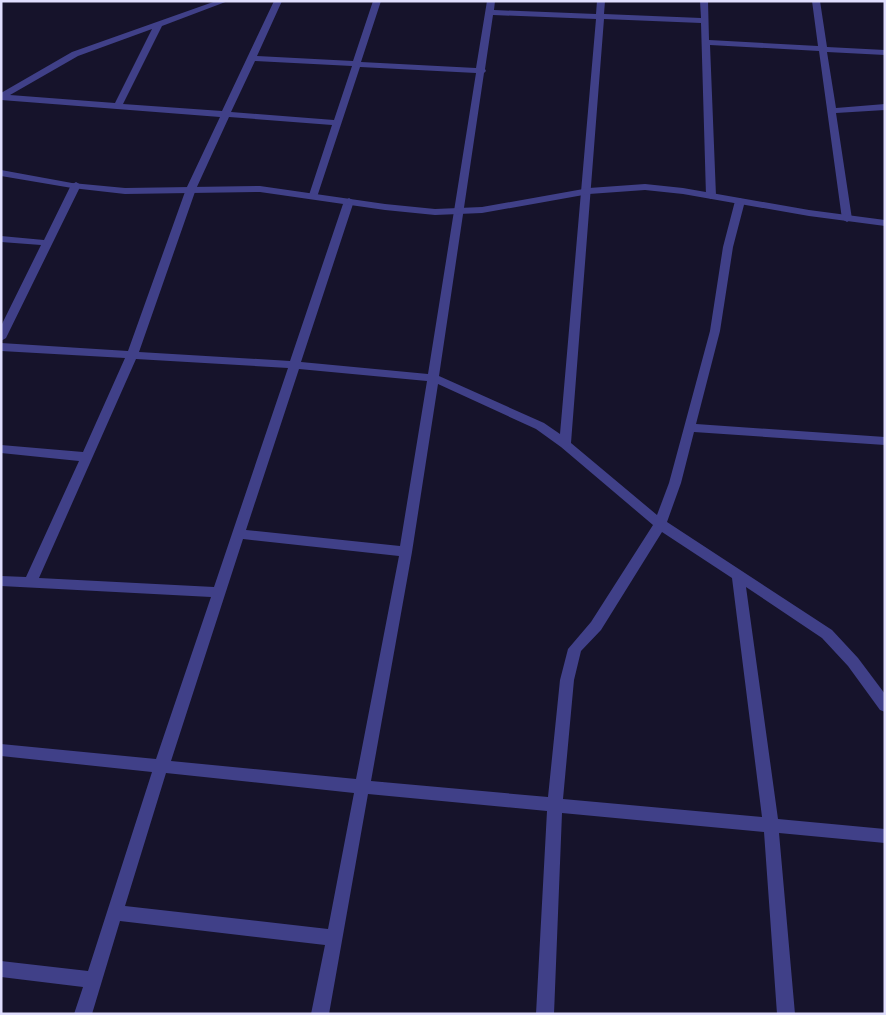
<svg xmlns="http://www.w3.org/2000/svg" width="886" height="1015" viewBox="0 0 886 1015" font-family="'Golos Text',sans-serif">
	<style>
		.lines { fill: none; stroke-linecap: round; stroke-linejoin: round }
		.minor { fill: #404088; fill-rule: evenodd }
		.tertiary { fill: #404088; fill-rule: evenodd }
	</style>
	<rect width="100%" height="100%" fill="#16132b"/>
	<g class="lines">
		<g class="minor">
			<path d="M216,1h12l-66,25 -39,78 99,7 52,-110h8l-25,55 96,5 20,-60h8l-20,61 115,6 11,-67h8l-1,9 102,4 1,-13h8l-1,13 97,4 -1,-17h8l1,39 109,6 -6,-45h8l7,46 58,3v5l-58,-3 9,56 49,-4v6l-49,3 16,106 -5,3 -5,-3 -23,-168 -109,-6 6,151 -5,3 -5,-3 -5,-173 -97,-4 -33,424 86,72 12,-32 41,-152 13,-84 12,-46 5,-3 5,3 -12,46 -13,84 -24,93 189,13v8l-191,-13 -13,51 -14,39 165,108 26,28 27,36v18l-5,-2 -32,-44 -26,-28 -76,-51 32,232 107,10v14l-106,-10 16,181h-18l-13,-182 -202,-19 -8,201h-18l11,-203 -179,-17 -39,220h-18l14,-69 -205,-24 -28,93h-18l9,-27 -82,-10v-16l87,10 64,-199 -151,-16v-12l155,15 55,-162 -210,-11v-10l25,1 53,-116 -78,-8v-8l82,7 42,-94 -124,-7v-8l127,8 58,-162 34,-72 -219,-17v-7l71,-41zM493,15l103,4 -36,415 -16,-11 -105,-47 45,-303 2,-2 -1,-2zM152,29l-37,74 -105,-8 68,-39zM255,61l97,5 -18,54 -103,-8zM360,67l116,6 -48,301 -127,-12 53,-161 -5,-3 -5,3 -54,160 -151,-9 57,-163 33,-72 103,8 -23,70 2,2h6zM136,359l152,9 -74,219 -175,-9zM299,369l128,12 -27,165 -154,-16zM438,384l98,45 25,18 92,78 -62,97 -23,27 -8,31 -12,117 -177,-16 41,-229zM662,532l70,46 30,239 -199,-18 11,-119 7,-29 20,-21zM243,539l156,17 -43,223 -185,-18zM166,773l188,20 -26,136 -203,-23z"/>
			<path d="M76,182l5,3 -75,153 -5,3v-15l40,-81 -40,-3v-6l43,4 27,-55z"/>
		</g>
		<path class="tertiary" d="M1,170l71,13 53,5 135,-2 125,18 50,5 47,-2 107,-19 56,-4 38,4 126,22 76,10v6l-76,-10 -126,-22 -38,-4 -56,4 -107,19 -47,2 -50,-5 -125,-18 -135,2 -53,-6 -71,-12z"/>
	</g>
	<rect width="886" height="1015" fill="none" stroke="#e0defe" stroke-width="5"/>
</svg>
